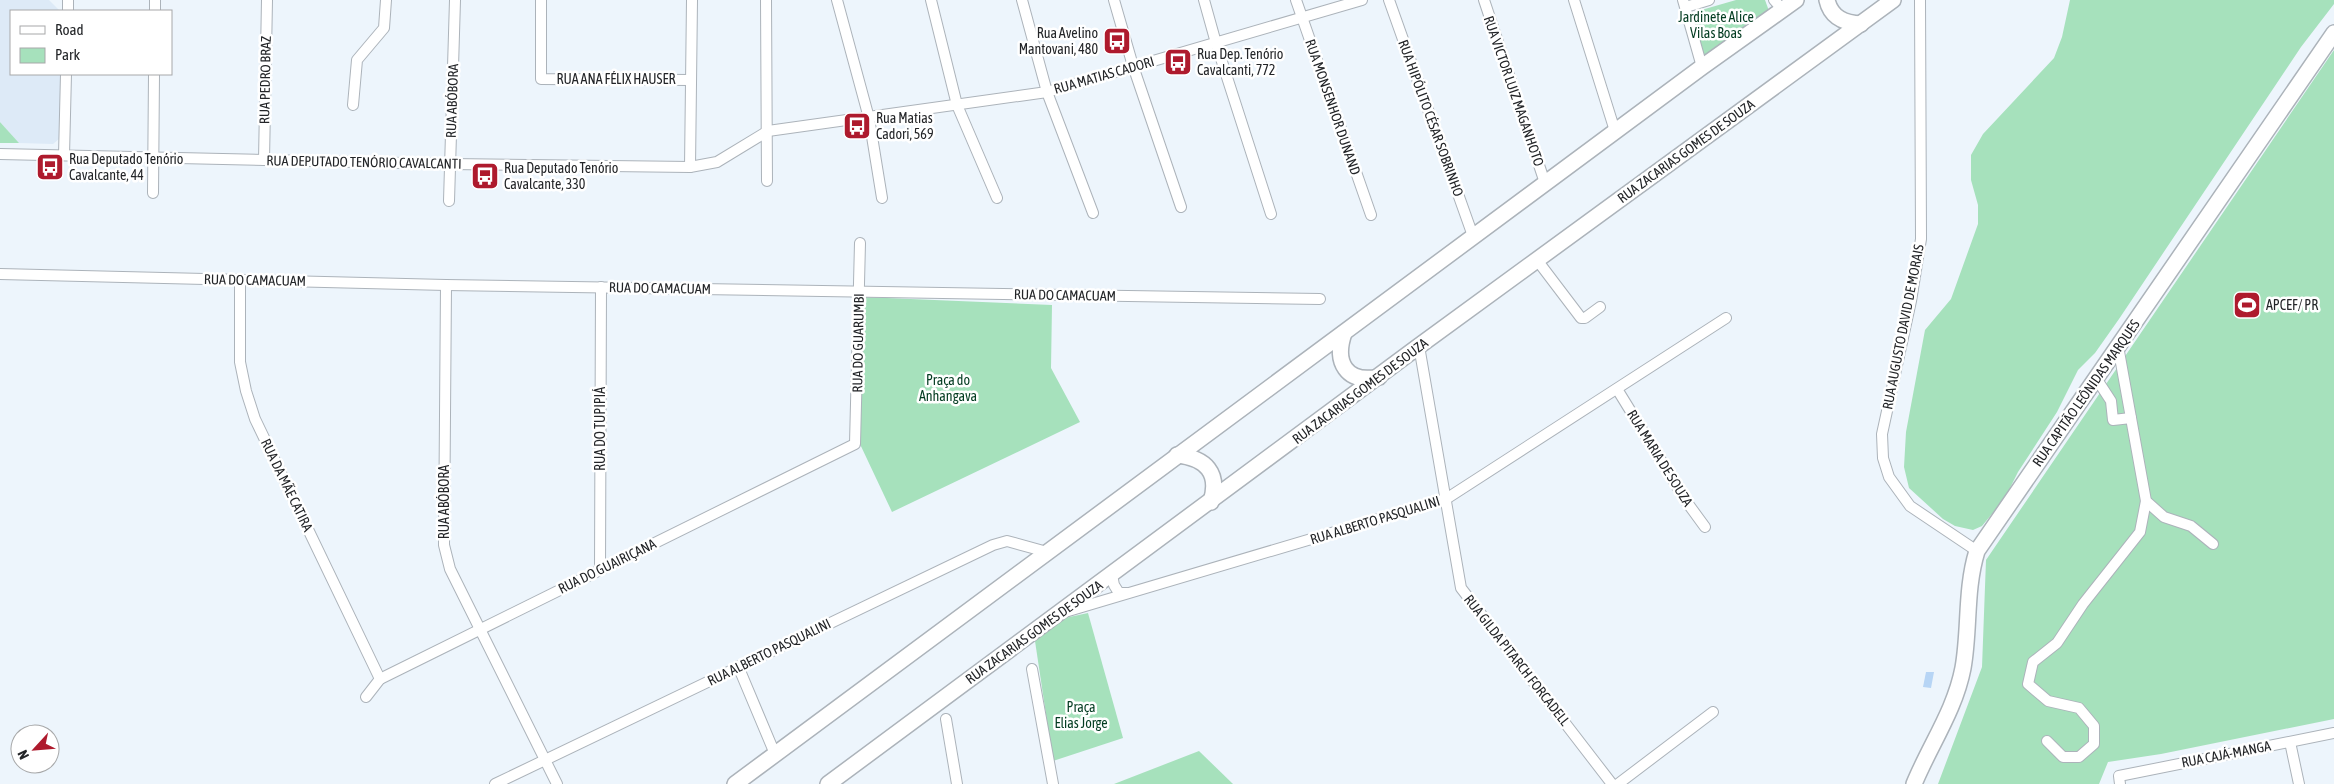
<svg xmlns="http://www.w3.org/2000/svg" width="2334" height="784" viewBox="0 0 2334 784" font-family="'Asap Condensed',sans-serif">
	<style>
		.built { fill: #ddeaf7 }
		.green { fill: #a6e1bc }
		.water { fill: #b7d5f5 }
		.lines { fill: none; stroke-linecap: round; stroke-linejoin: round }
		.street-casing { stroke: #acb3ba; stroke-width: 12 }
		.secondary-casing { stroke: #acb3ba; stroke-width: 18 }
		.street { stroke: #fff; stroke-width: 10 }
		.secondary { stroke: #fff; stroke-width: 15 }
		.labels { text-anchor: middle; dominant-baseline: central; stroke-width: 5; stroke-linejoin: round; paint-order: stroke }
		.park-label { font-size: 14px; fill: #033c21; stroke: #fff }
		.poi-label { font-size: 14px; fill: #232528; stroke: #fff; text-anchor: start }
		.street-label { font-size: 14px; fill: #232528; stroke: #fff }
	</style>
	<rect width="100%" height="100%" fill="#edf5fc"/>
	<path class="built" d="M0,0h49l11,11h-49v63h50l-1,64 -7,6 -34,-1 -19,-21z"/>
	<g class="green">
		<path d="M1736,0h29l4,11 -65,45 -13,-43z"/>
		<path d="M2070,0h264v4l-33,43 -182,272 -24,34 -17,17 -21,42 -39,60 -13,26 -23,28 -9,4 -18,-4 -12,-7 -34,-31 -5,-21 2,-35 19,-102 26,-31 27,-75v-19l-7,-25v-25l12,-21 71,-76 8,-21z"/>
		<path d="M2334,50v669l-173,35 -53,8 -9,22h-161l44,-117 4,-107z"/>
		<path d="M0,122l19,21h-19z"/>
		<path d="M863,297l189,8 -1,63 29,54 -188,90 -33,-70z"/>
		<path d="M1088,613l35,125 -70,23 -18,-120 25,-22z"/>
		<path d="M1199,751l34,33h-119z"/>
	</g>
	<path class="water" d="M1926,672h8l-3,16 -8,-1z"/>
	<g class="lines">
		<g class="street-casing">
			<g id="street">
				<path d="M541,0v79l150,1"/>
				<path d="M766,0l1,181"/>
				<path d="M837,0l32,118 13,80"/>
				<path d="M931,0l26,105 40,93"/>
				<path d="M1022,0l25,92 46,121"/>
				<path d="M1114,0l19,66 48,141"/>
				<path d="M1204,0l12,43 55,171"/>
				<path d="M1296,0l75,215"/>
				<path d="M1389,0l84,236"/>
				<path d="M1484,0l61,183"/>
				<path d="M1574,0l41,131"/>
				<path d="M1683,0l19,67"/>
				<path d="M1774,0l9,10"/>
				<path d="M1920,0l1,239 -10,62 -29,133 1,24 6,19 21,29 67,45"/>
				<path d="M1686,7l23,-7"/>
				<path d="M68,11v-11"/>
				<path d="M155,11v-11"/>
				<path d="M353,105l4,-45 27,-32 2,-28"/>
				<path d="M0,154l450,10 240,3 27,-5 51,-31 279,-39 315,-92"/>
				<path d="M64,155l2,-81"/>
				<path d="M264,160l3,-160"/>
				<path d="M690,167l2,-167"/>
				<path d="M153,193l1,-119"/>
				<path d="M449,201l6,-201"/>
				<path d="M1537,260l44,58h4l15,-11"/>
				<path d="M0,274l446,11 874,14"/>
				<path d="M240,280v82l6,29 9,28 125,260"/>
				<path d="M446,285l-2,260 6,24 107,215"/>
				<path d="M1419,346l42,242 151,196"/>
				<path d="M2118,346l28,155 18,16 27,9 22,18"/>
				<path d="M2096,378l15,23 2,19 18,-2"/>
				<path d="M1617,389l69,112 19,26"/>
				<path d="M600,570l1,-283"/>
				<path d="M1112,575l2,10 5,8h8"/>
				<path d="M1065,612l381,-113 280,-181"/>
				<path d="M738,666l37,88"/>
				<path d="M1032,669l21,115"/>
				<path d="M366,697l14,-18 475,-235 5,-201"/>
				<path d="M946,719l11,65"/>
				<path d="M2047,741l16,16h16l15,-13v-18l-15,-18 -31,-7 -20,-17 5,-22 24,-19 26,-39 57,-72 6,-31"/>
				<path d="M2290,742l9,42"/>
				<path d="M495,784l498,-239 14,-4 40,11"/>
				<path d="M1618,784l95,-72"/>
				<path d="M2120,784l-1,-8 215,-43"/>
			</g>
		</g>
		<g class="secondary-casing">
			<g id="secondary">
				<path d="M1827,0c4,18 18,23 34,24"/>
				<path d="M1344,333c-10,29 2,51 35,44"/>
				<path d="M1177,455c29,3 43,18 34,47"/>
				<path d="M735,784l967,-717 94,-67"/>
				<path d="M828,784l591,-438 474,-346"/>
				<path d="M1914,784c16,-39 41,-74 49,-116 7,-39 2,-78 14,-117l357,-518"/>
			</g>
		</g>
		<use href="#street" class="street"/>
		<use href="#secondary" class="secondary"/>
	</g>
	<defs>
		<g id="bus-square" transform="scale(1.4375)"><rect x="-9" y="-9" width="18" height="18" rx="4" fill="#ae1a2d" stroke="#fff"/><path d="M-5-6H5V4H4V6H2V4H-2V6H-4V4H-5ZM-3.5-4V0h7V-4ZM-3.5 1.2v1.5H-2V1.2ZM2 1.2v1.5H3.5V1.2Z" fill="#fff"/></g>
		<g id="stadium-square" transform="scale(1.4375)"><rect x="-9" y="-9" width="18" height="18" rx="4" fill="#ae1a2d" stroke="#fff"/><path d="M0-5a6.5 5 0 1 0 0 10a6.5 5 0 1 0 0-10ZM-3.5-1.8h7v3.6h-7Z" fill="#fff"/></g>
	</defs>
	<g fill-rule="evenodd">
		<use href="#bus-square" x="1117" y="41"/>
		<use href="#bus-square" x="1178" y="62"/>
		<use href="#bus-square" x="857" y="126"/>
		<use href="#bus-square" x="50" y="167"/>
		<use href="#bus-square" x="485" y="176"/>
		<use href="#stadium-square" x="2247" y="305"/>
	</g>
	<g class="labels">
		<g class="park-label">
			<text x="1716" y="17">Jardinete Alice<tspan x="1716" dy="16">Vilas Boas</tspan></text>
			<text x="948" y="380">Praça do<tspan x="948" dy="16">Anhangava</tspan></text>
			<text x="1081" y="707">Praça<tspan x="1081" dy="16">Elias Jorge</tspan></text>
		</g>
		<g class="poi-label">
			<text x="1098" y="33" text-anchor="end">Rua Avelino<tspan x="1098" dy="16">Mantovani, 480</tspan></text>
			<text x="1197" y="54">Rua Dep. Tenório<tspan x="1197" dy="16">Cavalcanti, 772</tspan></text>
			<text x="876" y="118">Rua Matias<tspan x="876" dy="16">Cadori, 569</tspan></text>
			<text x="69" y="159">Rua Deputado Tenório<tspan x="69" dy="16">Cavalcante, 44</tspan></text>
			<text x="504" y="168">Rua Deputado Tenório<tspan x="504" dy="16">Cavalcante, 330</tspan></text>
			<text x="2266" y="305">APCEF/ PR</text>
		</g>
		<g class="street-label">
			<text transform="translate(1104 75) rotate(-16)">RUA MATIAS CADORI</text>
			<text x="616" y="79">RUA ANA FÉLIX HAUSER</text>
			<text transform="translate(265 80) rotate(-89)">RUA PEDRO BRAZ</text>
			<text transform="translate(1514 91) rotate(71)">RUA VICTOR LUIZ MAGANHOTO</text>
			<text transform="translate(452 101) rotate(-88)">RUA ABÓBORA</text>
			<text transform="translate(1333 107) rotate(71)">RUA MONSENHOR DUNAND</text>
			<text transform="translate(1431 118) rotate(70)">RUA HIPÓLITO CÉSAR SOBRINHO</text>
			<text transform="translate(1686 151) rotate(-36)">RUA ZACARIAS GOMES DE SOUZA</text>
			<text transform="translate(364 162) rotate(1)">RUA DEPUTADO TENÓRIO CAVALCANTI</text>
			<text transform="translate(255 280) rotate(1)">RUA DO CAMACUAM</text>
			<text transform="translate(660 288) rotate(1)">RUA DO CAMACUAM</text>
			<text transform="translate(1065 295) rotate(1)">RUA DO CAMACUAM</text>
			<text transform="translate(1903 327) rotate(-79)">RUA AUGUSTO DAVID DE MORAIS</text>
			<text transform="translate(858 343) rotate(-89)">RUA DO GUARUMBI</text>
			<text transform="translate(1360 391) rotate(-37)">RUA ZACARIAS GOMES DE SOUZA</text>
			<text transform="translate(2086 393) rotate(-55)">RUA CAPITÃO LEÔNIDAS MARQUES</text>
			<text transform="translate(600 429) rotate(-90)">RUA DO TUPIPIÁ</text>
			<text transform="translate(1660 458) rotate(58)">RUA MARIA DE SOUZA</text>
			<text transform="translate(287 485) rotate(64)">RUA DA MÃE CATIRA</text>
			<text transform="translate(444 502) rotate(-90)">RUA ABÓBORA</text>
			<text transform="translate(1375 520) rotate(-17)">RUA ALBERTO PASQUALINI</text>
			<text transform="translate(607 566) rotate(-26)">RUA DO GUAIRIÇANA</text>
			<text transform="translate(1034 632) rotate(-36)">RUA ZACARIAS GOMES DE SOUZA</text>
			<text transform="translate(769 652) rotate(-26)">RUA ALBERTO PASQUALINI</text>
			<text transform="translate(1517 660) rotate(52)">RUA GILDA PITARCH FORCADELL</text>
			<text transform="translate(2226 754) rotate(-11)">RUA CAJÁ-MANGA</text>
		</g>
	</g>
	<rect x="10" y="10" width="162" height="65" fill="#ffffff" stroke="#a7a8a9"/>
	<rect x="20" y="26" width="25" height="8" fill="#ffffff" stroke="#a7a8a9"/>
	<text x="55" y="35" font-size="15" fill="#232528">Road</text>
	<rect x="20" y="48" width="25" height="15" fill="#a6e1bc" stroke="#a7a8a9"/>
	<text x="55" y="60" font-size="15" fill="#232528">Park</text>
	<g transform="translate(35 749) rotate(244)"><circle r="24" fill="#ffffff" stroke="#a7a8a9"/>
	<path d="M0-4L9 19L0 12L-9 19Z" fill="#ae1a2d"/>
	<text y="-8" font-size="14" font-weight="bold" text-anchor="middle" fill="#232528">N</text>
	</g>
</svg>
